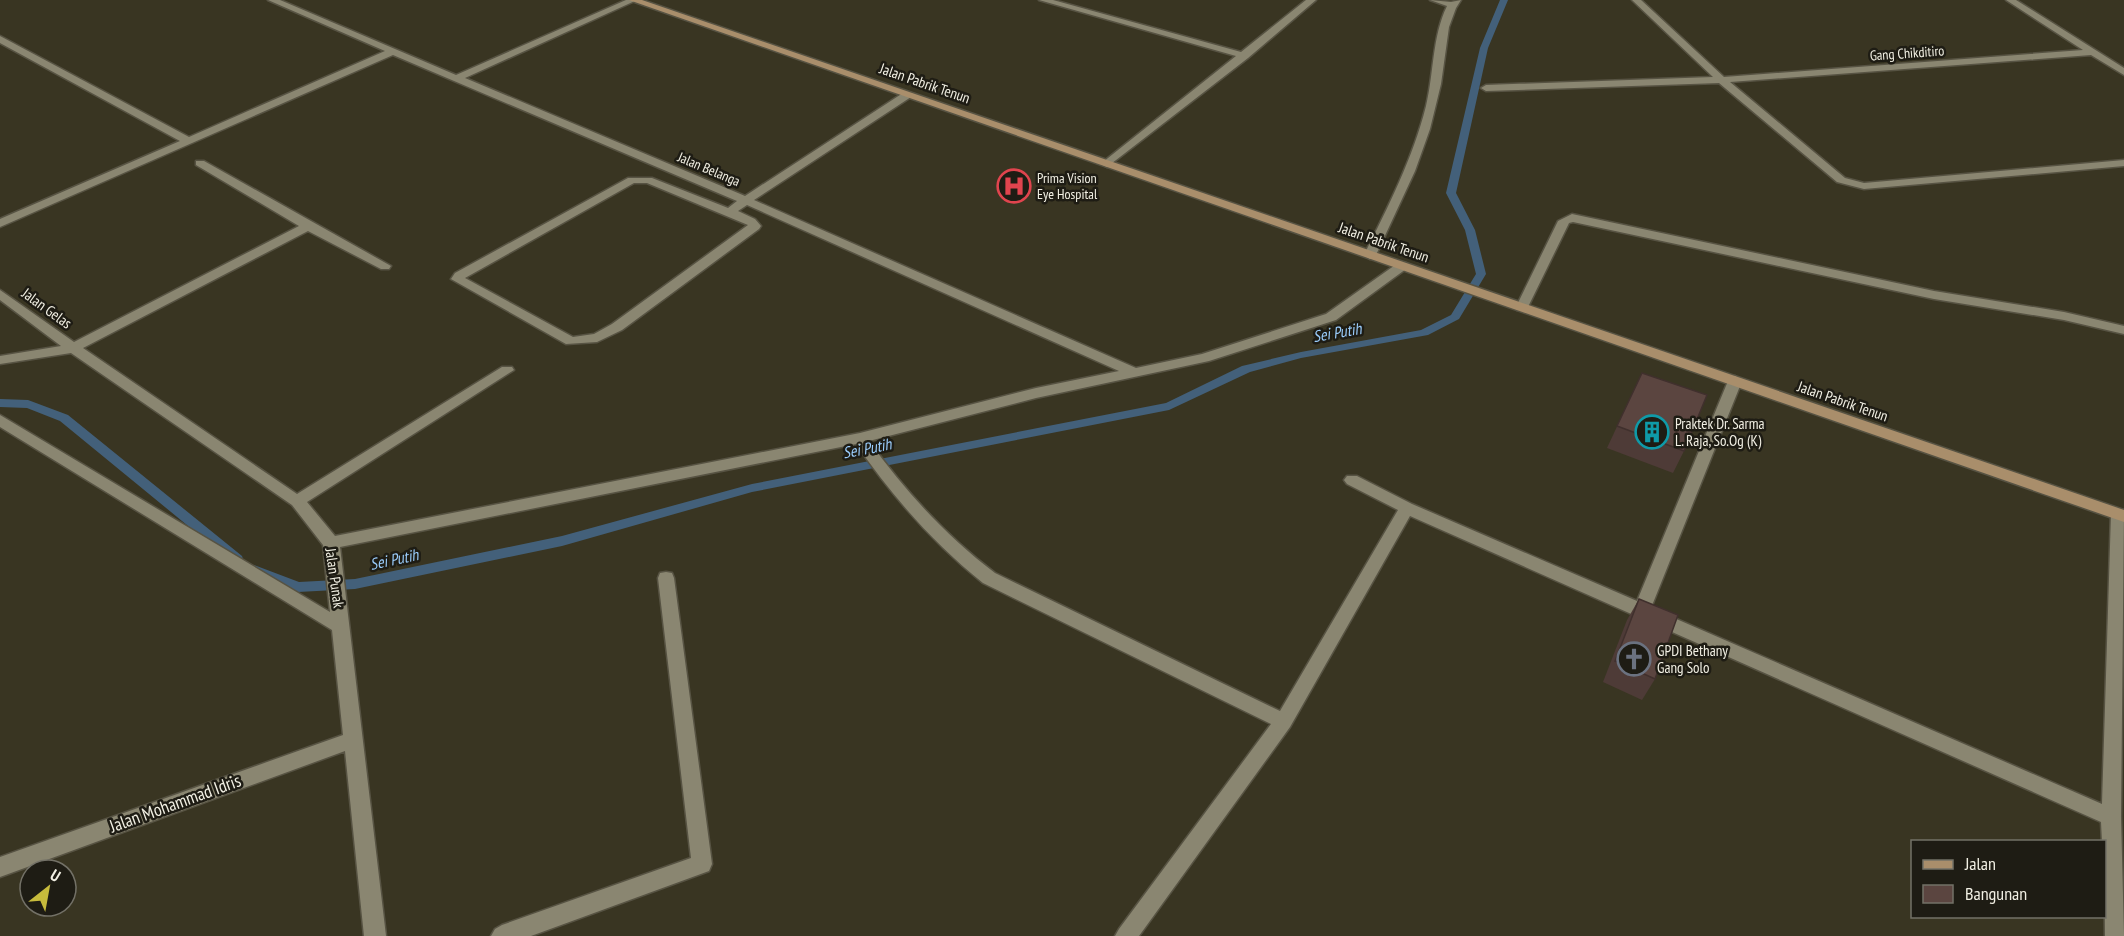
<svg xmlns="http://www.w3.org/2000/svg" width="2124" height="936" viewBox="0 0 2124 936" font-family="'PT Sans Narrow',sans-serif">
	<style>
		.lines { fill: none; stroke-linecap: round; stroke-linejoin: round }
		.stream { fill: #43607a; fill-rule: evenodd }
		.street-casing { stroke: #575343; stroke-width: 3 }
		.secondary-casing { stroke: #575343; stroke-width: 3 }
		.street { fill: #8a8671; fill-rule: evenodd }
		.secondary { fill: #a98e6b; fill-rule: evenodd }
		.wall { fill: #4e3b37 }
		.building { fill: #5b4540; stroke: #40302d; stroke-width: 1.5 }
		.labels { text-anchor: middle; dominant-baseline: central; stroke-width: 5; stroke-linejoin: round; paint-order: stroke }
		.far-street-label { font-size: 14px; fill: #f2f0e4; stroke: #1e1c14 }
		.far-poi-label { font-size: 14px; fill: #f2f0e4; stroke: #1e1c14; text-anchor: start }
		.street-label { font-size: 15px; fill: #f2f0e4; stroke: #1e1c14 }
		.poi-label { font-size: 15px; fill: #f2f0e4; stroke: #1e1c14; text-anchor: start }
		.water-label { font-size: 16px; font-style: italic; fill: #9accfb; stroke: #1e1c14 }
		.near-street-label { font-size: 18px; fill: #f2f0e4; stroke: #1e1c14 }
	</style>
	<rect width="100%" height="100%" fill="#393522"/>
	<g class="lines">
		<g class="stream">
			<path d="M1500,0h8l-20,48 -32,145 19,37 11,44 -27,45 -31,16 -127,23 -51,14 -81,38 -417,82 -190,54 -207,43 -57,3 -49,-18 -2,-4 2,-4 5,-1 45,17 56,-3 207,-43 190,-52 414,-81 76,-37 59,-14 120,-22 30,-15 25,-41 -11,-44 -19,-37 34,-145z"/>
			<path d="M0,399l28,1 40,15 174,141 1,3 -1,3h-10l-172,-141 -33,-13 -27,-1z"/>
		</g>
		<g class="street-casing">
			<g id="street">
				<path d="M268,0h12l176,75 170,-75h11l-172,78 280,118 158,-103h8v4l-157,103 382,168 66,-14 124,-40 72,-51h8v6l-70,51 -127,41 -173,37 -167,43c36,50 77,95 126,132l285,138 118,-201 -51,-26 -3,-4 3,-4h10l55,28 225,97 91,-220 7,-5 7,5 -91,227 451,196 9,-290 2,-4h11l-3,307 3,119h-19l-1,-94h-2l-1,-20 -691,-306 -120,211 -151,209h-24l4,-7 152,-205 -288,-141c-50,-40 -91,-87 -127,-139l-516,103 46,389h-22l-19,-185 -345,126v-20l343,-122 -11,-105 -332,-203v-12l330,197 -7,-67 -31,-40 -221,-152 -71,11v-8l61,-10 -61,-46v-10l74,52 225,-116 -103,-61v-4h8l187,105 -2,3h-8l-73,-38 -225,117 214,146 205,-127h10l2,3 -207,132 28,34 525,-103 176,-45 83,-17 -372,-166 -9,6 17,8 6,7 -2,3 -137,101 -25,12 -31,2 -115,-65 4,-6 173,-95h24l76,30 9,-7 -344,-146 -393,172v-8l180,-78 -180,-98v-7l189,101 196,-86zM634,183h13l101,42 -136,99 -18,10 -21,3 -108,-59z"/>
				<path d="M1039,0h14l188,52 65,-52h10l-68,58 -141,109 -6,-3 2,-2 133,-106z"/>
				<path d="M1430,0l21,2 10,-2 -5,8 -7,19 -8,57 -11,45 -15,42 -39,84 -6,4 -6,-4c24,-48 49,-97 62,-149 8,-33 6,-69 21,-100z"/>
				<path d="M1632,0h9l83,77 359,-27 -77,-50h10l108,68v7l-33,-20 -361,27 115,96 19,5 260,-23v6l-260,23 -27,-7 -118,-99 -233,8 -5,-3 5,-3 227,-8z"/>
				<path d="M1572,214l362,77 130,21 60,14v8l-60,-14 -130,-21 -361,-77 -4,1 -41,84 -1,3h-10l-1,-3 42,-86z"/>
				<path d="M666,572l6,1 2,5 38,286 -3,7 -178,65h-40l4,-7 7,-4 189,-67 -33,-280 2,-5z"/>
			</g>
		</g>
		<g class="secondary-casing">
			<path id="secondary" d="M629,0h13l1482,510v12z"/>
		</g>
		<use href="#street" class="street"/>
		<use href="#secondary" class="secondary"/>
	</g>
	<g class="wall">
		<path d="M1642,373l42,78 -11,22 -66,-25z"/>
		<path d="M1639,599l16,80 -13,21 -39,-18 24,-62z"/>
	</g>
	<g class="building">
		<path d="M1642,373l65,22 -23,56 -67,-25z"/>
		<path d="M1639,599l39,16 -23,64 -40,-18z"/>
	</g>
	<defs>
		<g id="hospital-ring" transform="scale(1.725)"><circle r="9.5" fill="#1e1c14" stroke="#e0444e" stroke-width="1.5"/><path d="M-5-5h3v3.5h4V-5h3V5h-3V1.5h-4V5h-3Z" fill="#e0444e"/></g>
		<g id="building-ring" transform="scale(1.725)"><circle r="9.5" fill="#1e1c14" stroke="#0f9aa8" stroke-width="1.5"/><path d="M-4-6H4V6H1V3H-1V6H-4ZM-2.5-4.3h1.7v1.8h-1.7ZM.8-4.3h1.7v1.8H.8ZM-2.5-1h1.7V.8h-1.7ZM.8-1h1.7V.8H.8Z" fill="#0f9aa8"/></g>
		<g id="church-ring" transform="scale(1.725)"><circle r="9.5" fill="#1e1c14" stroke="#6b7280" stroke-width="1.5"/><path d="M-1.2-6h2.4v3.5h3.3v2.4h-3.3V6h-2.4V-.1h-3.3v-2.4h3.3Z" fill="#6b7280"/></g>
	</defs>
	<g fill-rule="evenodd">
		<use href="#hospital-ring" x="1014" y="186"/>
		<use href="#building-ring" x="1652" y="432"/>
		<use href="#church-ring" x="1634" y="659"/>
	</g>
	<g class="labels">
		<g class="far-street-label">
			<text transform="translate(1907 53) rotate(-4)">Gang Chikditiro</text>
			<text transform="translate(709 169) rotate(23)">Jalan Belanga</text>
		</g>
		<g class="far-poi-label">
			<text x="1037" y="178">Prima Vision<tspan x="1037" dy="16">Eye Hospital</tspan></text>
		</g>
		<g class="street-label">
			<text transform="translate(925 83) rotate(19)">Jalan Pabrik Tenun</text>
			<text transform="translate(1384 242) rotate(19)">Jalan Pabrik Tenun</text>
			<text transform="translate(47 308) rotate(36)">Jalan Gelas</text>
			<text transform="translate(1843 401) rotate(19)">Jalan Pabrik Tenun</text>
			<text transform="translate(335 578) rotate(82)">Jalan Punak</text>
		</g>
		<g class="poi-label">
			<text x="1675" y="423">Praktek Dr. Sarma<tspan x="1675" dy="17">L. Raja, So.Og (K)</tspan></text>
			<text x="1657" y="650">GPDI Bethany<tspan x="1657" dy="17">Gang Solo</tspan></text>
		</g>
		<g class="water-label">
			<text transform="translate(1337 332) rotate(-10)">Sei Putih</text>
			<text transform="translate(867 448) rotate(-11)">Sei Putih</text>
			<text transform="translate(394 559) rotate(-12)">Sei Putih</text>
		</g>
		<g class="near-street-label">
			<text transform="translate(175 803) rotate(-20)">Jalan Mohammad Idris</text>
		</g>
	</g>
	<rect x="1911" y="840" width="195" height="78" fill="#1e1c14" stroke="#737167" stroke-width="1.5"/>
	<rect x="1923" y="860" width="30" height="9" fill="#a98e6b" stroke="#737167" stroke-width="1.5"/>
	<text x="1965" y="870" font-size="18" fill="#f2f0e4">Jalan</text>
	<rect x="1923" y="885" width="30" height="18" fill="#5b4540" stroke="#737167" stroke-width="1.5"/>
	<text x="1965" y="900" font-size="18" fill="#f2f0e4">Bangunan</text>
	<g transform="translate(48 888) rotate(31)"><circle r="28" fill="#1e1c14" stroke="#737167" stroke-width="1.5"/>
	<path d="M0-4.5L10 22L0 15L-10 22Z" fill="#c7bb3c"/>
	<text y="-9" font-size="16" font-weight="bold" text-anchor="middle" fill="#f2f0e4">U</text>
	</g>
</svg>
